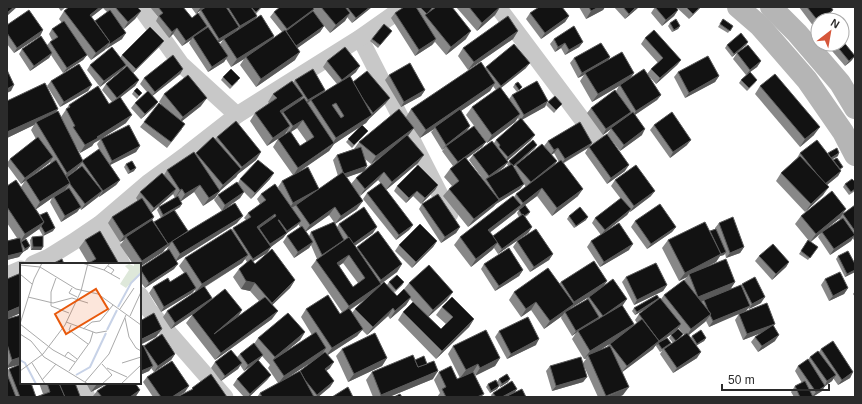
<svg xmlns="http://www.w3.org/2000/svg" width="862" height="404" viewBox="0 0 862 404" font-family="Arial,sans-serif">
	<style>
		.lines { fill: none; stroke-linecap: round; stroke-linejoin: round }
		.minor { stroke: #c8c8c8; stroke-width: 17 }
		.secondary { stroke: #b5b5b5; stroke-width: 22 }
		.wall { fill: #888; fill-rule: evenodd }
		.shaded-wall { fill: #595959 }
		.building { fill: #121212; stroke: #595959; fill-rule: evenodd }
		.inset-river { fill: none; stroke: #c7d2e7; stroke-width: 2 }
		.inset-road { fill: none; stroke: #aaa; stroke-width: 1 }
		.view { fill: #e8590c; fill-opacity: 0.15; stroke: #e8590c; stroke-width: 2 }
		.inset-edge { fill: none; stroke: #2b2b2b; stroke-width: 2 }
	</style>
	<rect width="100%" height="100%" fill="#fff"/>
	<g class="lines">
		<g class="minor">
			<path d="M140,7l41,57 56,51"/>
			<path d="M498,7l98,131"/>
			<path d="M360,38l90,176"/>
			<path d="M101,223l21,41"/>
			<path d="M33,264l16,-7 24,-15 28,-19 48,-41 38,-28 50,-39 123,-77 44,-31"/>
			<path d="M7,275l14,-6"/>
			<path d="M140,295l9,15 76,87"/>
			<path d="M82,383l5,14"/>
		</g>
		<g class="secondary">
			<path d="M738,7l22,19 47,54 36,52 12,23"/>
			<path d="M771,7l26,26 43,50 15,25"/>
		</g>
	</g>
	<g class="wall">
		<path d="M58,7h8l-5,4z"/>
		<path d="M69,7h68l4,4 -6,8 -12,10 -1,10 -16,10v-1l-15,12 -4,-5 -4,5 -20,13 -12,-18 -2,3 -19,13 -11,-17 3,-5 25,-4 5,-5 -3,-6 3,-5 10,-6 -3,-4 5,-8zM103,8l4,4 -12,9 -4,-4z"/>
		<path d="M150,7h33l9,11 6,-4 3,-4 -5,4 -5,-7h14l-4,3 5,-3h56l-6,7 -1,5 19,17 -1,3 9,-7 -12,-15 4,-5 6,-5h92l-20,16 -5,-6 -2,4 -15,12 -11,-13 5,6 -4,6 -23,16 -2,12 -39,27 -16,-22 4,-6 -13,8 -5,-8 -2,3 -16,10 -19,-29 2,-3 -9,6 -9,-12 -4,4 -13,-17 2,-4zM223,40l-3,4 -2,-1z"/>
		<path d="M404,7h31l-3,3 34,29 -20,16 -11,-13 -3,3 -17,11 -24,-38 4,-5z"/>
		<path d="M456,7h44l-5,8 -18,16z"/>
		<path d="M579,7h26l-2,3 -17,9z"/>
		<path d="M614,7h25l-14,12z"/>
		<path d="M655,7l23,3 -4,6 -12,10 -11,-13z"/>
		<path d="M676,7h25l-12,12z"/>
		<path d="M799,7h32l-2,8 -6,5h-5v4l-4,3z"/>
		<path d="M530,13l39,3 -4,6 -24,17 -15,-20z"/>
		<path d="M723,19l10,7 -5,7 -10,-6z"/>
		<path d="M670,23l10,3 -2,3 -6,3 -4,-6z"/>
		<path d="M384,24l8,7 -14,17 -8,-7z"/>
		<path d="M7,25l36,5 -3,6 -26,17 -7,-9z"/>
		<path d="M518,31l-5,8 -45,31 -10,-14 5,-8z"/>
		<path d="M645,38l36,22 -4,5 -21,19 -8,-9 13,20 -4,5 -22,15 7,20 -22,16 -13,-17 4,-5 -8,6 -16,-22 4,-5 29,-11 -4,-6 3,-5 -27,16 -12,-21 4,-6 -6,3 -8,-15 4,-5 36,-1 -2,3 26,13 -4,6 17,-5 4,-5 7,-6 -17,-19z"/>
		<path d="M554,39l29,3 -4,5 -14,8 -4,-7 -6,4 -5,-8z"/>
		<path d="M164,41l-4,5 -27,27 6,7 -4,6 -14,11 5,26 -22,14 36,9 -4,6 -26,13 10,15 -4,5 -17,12v-1l-18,14 -1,-2 -3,4 -16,10 -11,-20 2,-4 -16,11 4,6 13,16 -10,5 -4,-7 -18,13v1v-1l7,7 -5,3 -4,5 -12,3v-19l10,-3 -10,-15v-37l14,1 4,-6 -4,3 -14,-19v-2l3,-4 26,-20 -5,-9 3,-5 -27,13v-37l51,8 -2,3 13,21 -8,-16 8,-12 40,-1 3,-2 -10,-12 4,-6 19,-16 -1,-1 -24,20 -13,-17 3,-5 30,-7 2,-3zM100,140l-3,4 3,7 -18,10 -7,-16 5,8 12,-7 2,-3zM50,162l1,2 -22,14 20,-15zM79,167v1l-12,9 10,-8z"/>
		<path d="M748,42l-2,3 -14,12 -7,-9 2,-3z"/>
		<path d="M826,44h16l13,12 -4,5 -6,5z"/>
		<path d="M737,53l24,8 -4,6 -7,5 7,8 -2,3 -8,8 -8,-8 2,-3 8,-7 -3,2 -13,-16z"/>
		<path d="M327,61l29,11 -6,5 3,5 33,21 -17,16 -3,4 -4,2 4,8 -14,15 -6,-6 13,-15 -25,17 -5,7 -33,22 23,16 19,-13 -5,-16 4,-5 17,-6 5,-7 47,-25 5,-8 74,-41 1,-1 40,1 -25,20 8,11 3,-4 33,12 -23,12 9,21 -24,21 1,1 -4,5 -10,8 14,-9 -1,-2 2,-3 26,-13 -21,19v1l2,-3 30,-16 -2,-3 4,-5 44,2 -3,4 36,24 -18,13 -22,-31 3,-5 -24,15 14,33 -26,20 -15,-20 -20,15 -2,2 -25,19 3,4 26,-19 -2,-4 2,-3 11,2 -2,3 -3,2 7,10 -4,6 -30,21 -4,-6 -2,2 -21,17 -17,-22 6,-8 54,-40 2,-3 10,-7 -2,-3 -4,5 -24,15 -3,3 -25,20 -25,-31 6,-7 3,-3 -8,-9 6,-8 3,-3 -11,-15 2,-2 -2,1 -11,-18 3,-3 -14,9 -7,-10 -5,8 10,27 -32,27 -8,-10 -19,16 -2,13 -22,15 2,3 2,-3 34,9 -19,13 2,2 1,-1 45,17 -5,8 -16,12 -1,2 7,-1 2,-3h15l-2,3 -8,7 3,4 7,-7 5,-6 38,17 -19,17 13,12 5,-5 -10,-9 6,-8 32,12 -5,8 -33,32 -38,-39 5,-8 10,-10 -3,-3 -4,6 -16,14 -2,-3 -21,19 -5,-5 -5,6 -29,19 2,13 -4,3 8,10 -4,6 -12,10h-61l3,-4 18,-10 -10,-15 2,-3 -8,-9 -4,5 13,14 -4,5 -18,17h-5l-11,-12 4,-6 17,-15 -10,7 -4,-6 -2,4 -17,12 -10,-13 4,-6 22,-5 3,-3 14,-10 4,-6 47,-6 -5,8 -16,13 28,-18 -11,-18 5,-8 34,5 2,-2 -31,-45 6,-8 -6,-14 -2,3 -15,10 -11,-16 4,-6 13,-9 -2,-3 -1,2 -10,7 -4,5 -12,9 -4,6 -14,8 2,3 40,16 -5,8 -18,17v14l-57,41 -29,-37 7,-9 -22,15 -8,-12 4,-6 29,-19 -1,-2 -3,3 -31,19 -12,-19 4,-6 17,-5 14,-9 -5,-7 6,-8 47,-28 1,-2 13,-8 -2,-2 4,-5 12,-9 -3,-5 4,-5 19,-3 -2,-4 4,-6 11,-6 -20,-28 5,-8 9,-6 -1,-1 -1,2 -18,12 -17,-25 5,-8 14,-10 -1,-1 5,-8 20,-11 2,-3 30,10 -2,3 14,-9 -14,-17zM493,86l3,4 -24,17 -6,8 21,28 28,-21 3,-4 1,2 -23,20 -2,3 -21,12 -4,5 16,22 -19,-23 16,-12 4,-5 -19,-11 -6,-20 29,-20zM297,128l10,14 -7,4 -9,-14zM554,153l5,9 -6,5 4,-6 -6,-6zM383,155l-19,15 3,-4 -2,-7 6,5zM363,172l-7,6 -5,6 -5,-7zM329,215l5,7 -23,10 -2,4 -3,-5zM245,259l2,3 -8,7 -6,8 8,12 9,2 9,10 -21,16 4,-7 -30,-11 -7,-12 37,-24zM343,263l15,20 -5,4 -14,-21zM366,299l-11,10 -3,4 -2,-3zM317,358l-17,13 -17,9z"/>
		<path d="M183,69l-3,5 -28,22 6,6 -4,5 -13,12 -10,-11 4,-5 12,-11 -7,-8 4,-6z"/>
		<path d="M678,72l41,4 -4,6 -30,16 -11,-21z"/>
		<path d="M389,75l36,15 -4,6 -20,11 -16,-27z"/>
		<path d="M223,77l15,4 -8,8 -9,-9z"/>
		<path d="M51,81l41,4 -4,6 -28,16 -13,-21z"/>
		<path d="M515,84l7,3 -5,5 -4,-5z"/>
		<path d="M760,86l54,49 -14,12 -45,-53z"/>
		<path d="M134,91l6,4 -3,4 -5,-5z"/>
		<path d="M164,94l37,12 -19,15v8l-15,19 -27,-21 4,-5 17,-18 -2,-2z"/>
		<path d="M548,102l12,4 -6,7 -8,-8z"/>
		<path d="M654,125l33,20 -17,13 -20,-28z"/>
		<path d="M217,137l44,15 -5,8 -18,14 -2,3 -16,13 -5,8 -12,8 -9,-14 -13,9 -1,6 -5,3 13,21 49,-8 -61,38 -2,8 -29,19 -5,-7v-13l27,-18v-1l2,-3 -4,3 -2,3 -23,12h-7l-13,-19 4,-5 -4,2 -12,-19 4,-6 26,-16 -2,-3 4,-6 24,-17 3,-5 28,-16 20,-15zM173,194l2,4 -16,9 -2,3 4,8 -7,4 -2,-2 2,-3 -3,-4z"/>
		<path d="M800,153h28l10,3 -6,3 9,11 -3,6 -11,9 -4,10 -18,17 -29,-31 5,-8 16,-15z"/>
		<path d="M126,164l8,7 -6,3 -4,-7z"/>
		<path d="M240,179h30l-19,20 -7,-7 -4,6 -18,13 -8,-11 4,-5 20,-12z"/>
		<path d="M615,180l36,16 -21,16v-1l-3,4 -26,20 28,15 -29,17 -13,-20 4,-6 10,-6 -9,-12 3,-5 26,-19 -10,-13z"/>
		<path d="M855,182v9l-6,4 -6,-8 2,-3z"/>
		<path d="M438,185l-3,5 -14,14 -8,-8 -7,7 -12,-12 3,-5z"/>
		<path d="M367,193l46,32 -4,5 -13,10 -33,-41z"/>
		<path d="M422,204l38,23 -4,6 -15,10 -22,-34z"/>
		<path d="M855,205v34l-1,1 -2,-2 -1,3 -21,14 -12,-18 3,-4 -10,9 7,5 -10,13 -9,-6 9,-14 1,1 -14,-17 6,-8 43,-3zM840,218l-1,1 1,1 -16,10z"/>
		<path d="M569,216l17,4 -12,8 -7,-9z"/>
		<path d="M635,221l41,6 -4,5 -25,17 -16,-22z"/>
		<path d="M719,223l25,24 -4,6 -14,5 -1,-5 -1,2 -4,1 -4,6 -8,4 27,16 -5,7 11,-3 1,-2 19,19 -12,6 -1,-1 -39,19 -3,-6 -17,14 2,3 1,-2 14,2 -2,3 -8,5 1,12 -24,15 -13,-19 2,-3 -2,1 -4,-6 1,-1 -2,1 -2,3 -31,23 1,23 -5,2h-20l-15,-33 4,13 -4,5 -31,9 -6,-20 4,-5 33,-3 3,-4h-2l-12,-20 4,-6 -4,3 -11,-18 1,-2 -18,13 -13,-19 -10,7 -12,-17 5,-8 45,-8 2,-2 42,4 24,13 -5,6 11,21 4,-3 -2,-3 4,-6 7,-5 -11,6 -3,-4 2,-3 25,-10 2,1 3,-4 20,-15 3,-3 -8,4 -17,-33 6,-8 42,-9 5,-2v-1zM588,297l-2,3 -16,10 1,-2zM678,328l6,7 -3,2 -10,-2 -2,3 4,5h-2l-7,-4 13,-9zM609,344l-2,3 -8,3z"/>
		<path d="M32,237l11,10 -2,3h-10l-1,-10z"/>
		<path d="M85,240l34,24 -31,-1 -9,-15z"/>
		<path d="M437,241l-4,6 -21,21 -17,-17 4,-6z"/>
		<path d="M517,241l36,13 -4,6 -19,12 -17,-25z"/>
		<path d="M759,256l30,6 -3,5 -14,13 -17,-19z"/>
		<path d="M838,256l17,8v8l-10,5 -9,-18z"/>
		<path d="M484,264l39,6 -4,6 -24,15 -14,-22z"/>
		<path d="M626,277l41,8 -4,6 -29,14 -12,-23z"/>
		<path d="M825,279l23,9 -4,6 -15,7 -8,-16z"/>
		<path d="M855,291v6l-2,-3z"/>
		<path d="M739,314l34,12 2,15 -17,11 -7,-10 4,-5 6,-4 -18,7 -8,-20z"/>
		<path d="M7,319l14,45 -14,4z"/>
		<path d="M499,331l37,14 -29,14 -12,-22z"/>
		<path d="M144,346l31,8 -4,6 -17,12 -3,-4 -2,3 -9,4v-28h4z"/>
		<path d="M453,346l47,12 -5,8 -20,9 6,22h-44l3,-4 -6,-13 5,-8 18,7 3,-1 -12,-24z"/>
		<path d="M342,349l45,9 -5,8 -34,16 -12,-26z"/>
		<path d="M821,349l32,23 -3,6 -12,7 -5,-7 -1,3 -7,4 -3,6 -9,6h-19l-3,-5 4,-6 7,-3 -7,-12 3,-5 10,-6 2,-3 9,-5z"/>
		<path d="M415,360l12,4 6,15 -44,18h-16l-7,-17 6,-8z"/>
		<path d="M9,369l27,28 7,-3 -4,-11h36l5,14h-73v-26z"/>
		<path d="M147,377l38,15 -8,5h-24l-10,-15z"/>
		<path d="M499,379l9,3 -8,5 -2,-4 1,3 -2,3 -7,4 -4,-6 2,-3 9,-2z"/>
		<path d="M86,383h22l-17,9z"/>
		<path d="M140,390l-4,6 -2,1h-40l-1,-1 4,-5z"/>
		<path d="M515,392l-9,5h20h-34l-1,-2 2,-2z"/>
	</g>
	<g class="shaded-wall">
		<path d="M14,7h3l-10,9v-3z"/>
		<path d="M100,7h4l-20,16 6,-8z"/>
		<path d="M201,7h4l-9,7z"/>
		<path d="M370,7h2l-20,16 4,-5z"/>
		<path d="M500,7l-5,8 -18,16 5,-8z"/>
		<path d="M599,7h6l-2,3 -17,9 5,-8z"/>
		<path d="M636,7h3l-14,12 4,-5z"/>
		<path d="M700,7h1l-12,12 4,-5z"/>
		<path d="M314,9l-4,5 -27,20 4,-5z"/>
		<path d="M678,10l-4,6 -12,10 4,-6z"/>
		<path d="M833,10l-4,5 -6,5h-4z"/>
		<path d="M141,11l-6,8 -12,11 5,-8z"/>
		<path d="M350,13l-5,8 -15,12 6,-8z"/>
		<path d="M257,16l-4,6 -16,10 3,-6z"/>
		<path d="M569,16l-4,6 -24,17 4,-6z"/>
		<path d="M818,21v3l-4,3z"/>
		<path d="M207,26l-4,5 -10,6 -2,3 -9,6 4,-5z"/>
		<path d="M324,26l-4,6 -28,20 4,-6z"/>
		<path d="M680,26l-2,3 -6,3 2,-2z"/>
		<path d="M239,27l-4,5 -20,13 4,-6z"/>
		<path d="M177,28l-4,6 -4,4 3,-6z"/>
		<path d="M43,30l-3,6 -26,17 3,-5z"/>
		<path d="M471,31l-5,8 -20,16 5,-8z"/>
		<path d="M518,31l-5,8 -45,31 6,-8z"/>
		<path d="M126,33l-4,6 -16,10 4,-5z"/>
		<path d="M274,36l-5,8 -23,13 -2,2 -13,8 6,-8z"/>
		<path d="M436,39l-4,6 -17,11 4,-6z"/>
		<path d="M164,41l-4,5 -28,28 4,-5z"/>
		<path d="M110,42l-5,8 -14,10 5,-7z"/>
		<path d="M583,42l-4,5 -14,8 4,-5z"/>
		<path d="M748,42l-2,3 -14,12 2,-3z"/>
		<path d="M565,43l-4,5 -6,4 3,-5z"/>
		<path d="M300,52l-5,8 -39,27 5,-8z"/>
		<path d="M52,53l-3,5 -19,13 4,-5z"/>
		<path d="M87,55l-4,5 -20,13 4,-5z"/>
		<path d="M228,56l-4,6 -16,10 4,-5z"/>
		<path d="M855,56l-4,5 -6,5 4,-5z"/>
		<path d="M610,57l-4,6 -21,10 -1,2 -6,3 4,-5z"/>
		<path d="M681,60l-4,5 -21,19 4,-6z"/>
		<path d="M761,61l-4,6 -11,8 4,-5z"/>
		<path d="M530,63l-4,5 -29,23 4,-5z"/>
		<path d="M126,65l-4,5 -22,17 4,-6z"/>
		<path d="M360,66l-4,6 -18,14 4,-6z"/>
		<path d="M183,69l-3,5 -29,23 4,-5z"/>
		<path d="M634,73l-6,8 -36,21 6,-8z"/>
		<path d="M719,76l-4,6 -30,16 4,-5z"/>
		<path d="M139,80l-4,6 -22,17 4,-5z"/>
		<path d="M495,83l-5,8 -54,37 -1,-1 -1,2 -14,9 6,-8z"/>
		<path d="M14,85l-3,6 -4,2v-4z"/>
		<path d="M92,85l-4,6 -28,16 4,-5z"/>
		<path d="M325,90l-4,5 -10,5 -2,2 -5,4 4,-6z"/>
		<path d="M425,90l-4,6 -20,11 3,-5z"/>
		<path d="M661,95l-4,5 -24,16 3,-5z"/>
		<path d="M303,96l-6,8 -14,8 -1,2 -2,-3z"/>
		<path d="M207,98l-6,8 -24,19 6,-8z"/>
		<path d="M390,98l-4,5 -17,16 -3,4 -32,21 -5,7 -36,25 5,-8 33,-22 5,-8 35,-23z"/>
		<path d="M548,101l-3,6 -25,14 4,-6z"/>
		<path d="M158,102l-4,5 -13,12 4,-5z"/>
		<path d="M58,109l-6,7 -16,6 -2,3 -27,13v-6z"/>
		<path d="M631,112l-4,5 -24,18 3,-6z"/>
		<path d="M520,114l-5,8 -28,21 5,-8z"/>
		<path d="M132,115l-6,8 -32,20 -2,3 -12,7 5,-8z"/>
		<path d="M303,120l-6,8 -9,6 5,-8z"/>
		<path d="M290,126l-5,8 -18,12 6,-8z"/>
		<path d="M470,126l-4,6 -20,14 -4,4 4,-5z"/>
		<path d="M820,127l-6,8 -14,12 5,-8z"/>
		<path d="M414,128l-6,8 -37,28 5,-8z"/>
		<path d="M645,129l-3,6 -22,16 4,-6z"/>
		<path d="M535,135l-4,5 -27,23 4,-6z"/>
		<path d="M691,140l-4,5 -17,13 3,-6z"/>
		<path d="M486,142l-4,5 -28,21 4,-6z"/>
		<path d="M592,143l-4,5 -27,16 4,-5z"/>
		<path d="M537,145l-2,3 -24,21 2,-3z"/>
		<path d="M140,146l-4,6 -28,14 4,-5z"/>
		<path d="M558,148l-4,5 -4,3 4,-6z"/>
		<path d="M261,152l-5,8 -18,14 -2,3 -16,14 -5,7 -12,8 6,-8 9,-6 5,-7 17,-15 2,-3z"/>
		<path d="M839,153l-1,3 -10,6 2,-3z"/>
		<path d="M424,155l-6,8 -32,27 6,-8z"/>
		<path d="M53,157l-4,6 -28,21 4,-6z"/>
		<path d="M83,161l-6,8 -16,12 6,-8z"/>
		<path d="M557,161l-4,6 -26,21 4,-6z"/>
		<path d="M508,162l-4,5 -17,13 -1,-1 -1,2 4,-5z"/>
		<path d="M629,165l-4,6 -18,13 4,-6z"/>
		<path d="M367,166l-3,5 -24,9 3,-6z"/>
		<path d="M136,168l-2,3 -6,3 2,-3z"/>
		<path d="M841,171l-3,5 -16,13 3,-5z"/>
		<path d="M384,172l-6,8 -19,17 6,-8z"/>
		<path d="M274,173l-4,6 -19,20 4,-6z"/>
		<path d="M120,180l-4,5 -17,12 4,-6z"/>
		<path d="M70,183l-5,7 -11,7 -2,1 -17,12 5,-8z"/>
		<path d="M524,184l-4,5 -24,15 -3,3 -25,20 6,-8 25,-20z"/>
		<path d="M200,185l-6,7 -14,10 5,-8z"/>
		<path d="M438,185l-3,5 -14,14 4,-6z"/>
		<path d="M829,187l-6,8 -18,17 6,-8z"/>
		<path d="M542,188l-5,8 -20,15 6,-8z"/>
		<path d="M176,189l-3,5 -23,20 4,-6z"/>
		<path d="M182,189l-6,8 -1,1 5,-8z"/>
		<path d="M319,189l-24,17 -6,3 4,-6z"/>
		<path d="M583,189l-5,7 -26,20 5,-8z"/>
		<path d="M102,191l-4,6 -17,13 4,-6z"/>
		<path d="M417,191l-4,5 -7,7 3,-5z"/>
		<path d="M655,191l-4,5 -21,16 4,-6z"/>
		<path d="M244,192l-4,6 -18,13 3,-6z"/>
		<path d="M363,201l-6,8 -22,15 6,-8z"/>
		<path d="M182,204l-2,3 -18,11 1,-3z"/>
		<path d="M521,205l-6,8 -32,25 5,-8z"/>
		<path d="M81,207l-4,5 -16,10 4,-6z"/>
		<path d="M335,207l-6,8 -25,18 6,-8z"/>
		<path d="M631,209l-4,6 -26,20 4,-5z"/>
		<path d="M846,209l-6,9 -30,24 6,-8z"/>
		<path d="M275,214l-4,6 -12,8 -1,1 -1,-2z"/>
		<path d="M243,216l-6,7 -62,39 5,-8z"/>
		<path d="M154,217l-4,6 -24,14 -2,3 -4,2 4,-6z"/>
		<path d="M588,217l-2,3 -12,8 2,-2z"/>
		<path d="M301,221l-4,5 -10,7 -4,5 -15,11 3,-2 -4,6 -18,11 4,-5 14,-9 3,-6 13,-8 4,-5z"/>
		<path d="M44,222l-5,7 -19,13 5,-8z"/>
		<path d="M413,225l-4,5 -13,10 3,-5z"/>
		<path d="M377,227l-4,6 -24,17 4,-6z"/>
		<path d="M460,227l-4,6 -15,10 4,-6z"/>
		<path d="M532,227l-4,6 -30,21 4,-5z"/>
		<path d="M676,227l-4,5 -25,17 4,-5z"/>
		<path d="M55,228l-2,3 -10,5 2,-3z"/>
		<path d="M855,235l-4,6 -21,14 4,-6z"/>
		<path d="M172,241l-3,5 -4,3 -2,3 -23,15v-3l2,-3z"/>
		<path d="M437,241l-4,6 -21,21 4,-6z"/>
		<path d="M313,242l-4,6 -15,10 4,-6z"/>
		<path d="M498,242l-6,8 -21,17 5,-8z"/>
		<path d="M633,244l-4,6 -29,17 4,-5z"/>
		<path d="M30,246l-2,3 -5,3 2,-3z"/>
		<path d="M33,247h10l-2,3h-10z"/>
		<path d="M744,247l-4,6 -14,5 4,-5z"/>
		<path d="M23,252l-4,5 -12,3v-4z"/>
		<path d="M726,252l-2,3 -4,1 -4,6 -26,13 -1,-1 -2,3 -8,4 6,-8 33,-18z"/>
		<path d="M553,254l-4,6 -19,12 4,-5z"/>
		<path d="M248,255l-6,8 -46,29 6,-8z"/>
		<path d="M349,255l-6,8 -12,8 6,-8z"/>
		<path d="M789,262l-3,5 -14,13 4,-6z"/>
		<path d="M178,264l-4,5 -29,19 4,-5z"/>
		<path d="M402,264l-5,8 -22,16 6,-8z"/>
		<path d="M523,270l-4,6 -24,15 4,-5z"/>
		<path d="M855,270v2l-10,5 2,-3z"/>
		<path d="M295,280l-5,8 -24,23 6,-8z"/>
		<path d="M246,281l9,2 -5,8 -9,-2z"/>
		<path d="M607,281l-5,8 -31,19 -3,4h-3l-3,4 -18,13 6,-8 20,-15 4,-4z"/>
		<path d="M404,282l-2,3 -8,8 2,-3z"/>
		<path d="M735,282l-5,8 -37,15 5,-8z"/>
		<path d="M381,284l-5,8 -33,22 6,-8z"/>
		<path d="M667,285l-4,6 -29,14 3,-5z"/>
		<path d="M196,288l-4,5 -31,19 3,-5z"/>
		<path d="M848,288l-4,6 -15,7 4,-5z"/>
		<path d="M453,292l-6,8 -20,18 6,-8z"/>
		<path d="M411,297l-5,8 -16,14 5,-8z"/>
		<path d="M765,297l-4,6 -12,6 3,-5z"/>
		<path d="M212,298l-3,5 -38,26 4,-6z"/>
		<path d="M627,299l-4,6 -24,17 4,-6z"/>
		<path d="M659,299l-2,3 -22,13 2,-3z"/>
		<path d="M536,302l-5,8 -10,7 5,-8z"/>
		<path d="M21,306v7l-14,6v-7z"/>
		<path d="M750,306l-4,5 -37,16 4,-6z"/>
		<path d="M393,308l-5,8 -21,19 6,-8z"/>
		<path d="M242,310l-5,8 -23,16z"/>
		<path d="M278,311l-6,8 -57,41 6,-7z"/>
		<path d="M711,314l-6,8 -19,15 5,-8z"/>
		<path d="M599,317l-4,6 -17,8 -2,2 -4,3 4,-5z"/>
		<path d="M474,319l-5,8 -33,32 6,-8z"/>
		<path d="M634,324l-5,8 -40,25 -1,-2 -4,4 6,-8z"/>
		<path d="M681,324l-4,6 -21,16 3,-5z"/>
		<path d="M775,324l-4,5 -28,11 4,-6z"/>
		<path d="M162,329l-6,8 -16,8v-5z"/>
		<path d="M363,329l-6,7 -31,20 6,-8z"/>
		<path d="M305,332l-5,8 -26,21 -1,-1 2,-3z"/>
		<path d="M779,335l-4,6 -17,11 4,-6z"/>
		<path d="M706,338l-2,3 -9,5 2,-2z"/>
		<path d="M539,339l-3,6 -29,14 4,-5z"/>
		<path d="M659,341l-6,8 -32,24 6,-7z"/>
		<path d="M326,348l-5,8 -43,28 6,-8z"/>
		<path d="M701,352l-4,6 -24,15 4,-5z"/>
		<path d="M175,354l-4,6 -17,12 4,-6z"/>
		<path d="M263,355l-4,5 -15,11 4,-6z"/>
		<path d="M21,357v7l-14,4v-1l5,-7z"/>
		<path d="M387,358l-5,8 -34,16 6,-8z"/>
		<path d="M500,358l-5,8 -20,10 5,-8z"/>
		<path d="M334,362l-4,6 -9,7 4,-6z"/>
		<path d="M242,363l-4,6 -17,12 4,-5z"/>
		<path d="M478,364l-5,8 -13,6 6,-8z"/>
		<path d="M153,366l-4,5 -9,4v-2l1,-2z"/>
		<path d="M438,371l-5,8 -44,18h-10l2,-2z"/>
		<path d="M853,372l-3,6 -12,7 4,-5z"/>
		<path d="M271,375l-4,5 -18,17h-1l2,-3z"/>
		<path d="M836,375l-4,6 -8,6 1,-1 -3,5 -10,6 4,-5 8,-5 3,-6z"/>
		<path d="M587,377l-4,5 -31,9 4,-5z"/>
		<path d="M510,379l-2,3 -8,5 2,-3z"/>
		<path d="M334,381l-4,6 -12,10h-2l1,-2z"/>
		<path d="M99,383h9l-17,9 6,-8z"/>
		<path d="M189,386l-4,6 -8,5h-5z"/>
		<path d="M499,386l-2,3 -7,4 1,-2z"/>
		<path d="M629,387l-6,8 -5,2h-12z"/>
		<path d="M517,389l-2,3 -10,5h-3z"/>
		<path d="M140,390l-4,6 -2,1h-4z"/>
		<path d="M484,394l-3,3h-4z"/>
	</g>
	<g class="building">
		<path d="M7,7h7l-7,6z"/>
		<path d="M69,7h31l-10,8 20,27 -14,11 -32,-42z"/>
		<path d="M115,7h22l4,4 -13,11z"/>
		<path d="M158,7h25l9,11 6,-5 9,13 -21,15 -9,-13 -5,4 -13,-16 4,-3z"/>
		<path d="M206,7h20l13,20 -20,12 -18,-29z"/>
		<path d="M228,7h23l6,9 -17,10z"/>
		<path d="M251,7h10l-5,5z"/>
		<path d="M280,7h32l2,2 -27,20 -13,-17z"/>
		<path d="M321,7h24l5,6 -14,12z"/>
		<path d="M347,7h23l-14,11z"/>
		<path d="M404,7h12l20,32 -17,11 -24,-37z"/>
		<path d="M420,7h13l-6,7z"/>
		<path d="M436,7h16l19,24 -20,16 -26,-32z"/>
		<path d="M469,7h31l-18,16z"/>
		<path d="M539,7h23l7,9 -24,17 -15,-20z"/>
		<path d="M589,7h10l-8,4z"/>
		<path d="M623,7h13l-7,7z"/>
		<path d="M655,7h21l2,3 -12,10z"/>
		<path d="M686,7h14l-7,7z"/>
		<path d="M807,7h24l2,3 -14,10h-1v1z"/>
		<path d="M29,10l14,20 -26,18 -10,-15v-8z"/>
		<path d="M110,10l16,23 -16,11 -1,-1 1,-1 -15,-21z"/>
		<path d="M313,11l11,15 -28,20 -10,-15z"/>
		<path d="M261,15l13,21 -37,23 -13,-20z"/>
		<path d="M508,16l10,15 -44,31 -11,-14z"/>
		<path d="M676,19l4,7 -6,4 -4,-7z"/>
		<path d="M723,19l10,7 -3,5 -10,-7z"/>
		<path d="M64,21l23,34 -20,13 -17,-26 8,-5 -6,-8z"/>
		<path d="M384,24l8,7 -12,14 -8,-6z"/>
		<path d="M574,26l9,16 -14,8 -4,-7 -7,4 -4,-8z"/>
		<path d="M150,27l14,14 -28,28 -14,-14z"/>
		<path d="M208,27l20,29 -16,11 -19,-30z"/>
		<path d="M285,30l15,22 -39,27 -15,-22z"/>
		<path d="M654,30l27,30 -21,18 -9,-9 12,-11 -18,-20z"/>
		<path d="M741,33l7,9 -14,12 -7,-9z"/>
		<path d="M41,36l11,17 -18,13 -12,-17z"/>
		<path d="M842,40l13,16 -6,5 -14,-17h7z"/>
		<path d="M601,43l9,14 -28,16 -8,-15z"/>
		<path d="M514,44l16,19 -29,23 -15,-19z"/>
		<path d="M748,45l13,16 -11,9 -13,-17z"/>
		<path d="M112,47l14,18 -22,16 -14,-16z"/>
		<path d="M345,47l15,19 -18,14 -15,-19z"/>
		<path d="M622,52l12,21 -36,21 -13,-21z"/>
		<path d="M173,55l10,14 -28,23 -11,-14z"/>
		<path d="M708,56l11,20 -30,17 -11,-21z"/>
		<path d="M481,62l14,21 -69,47 -15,-21z"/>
		<path d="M410,63l15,27 -21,12 -15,-27z"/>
		<path d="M79,64l13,21 -28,17 -13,-21z"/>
		<path d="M127,66l12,14 -22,18 -11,-14z"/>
		<path d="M231,69l9,9 -8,8 -9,-9z"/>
		<path d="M313,69l12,21 -17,10 -13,-20z"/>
		<path d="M644,69l17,26 -25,16 -16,-26z"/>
		<path d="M7,70l7,15 -7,4z"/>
		<path d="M367,71l23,27 -17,15 -10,-14 -10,-17z"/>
		<path d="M750,72l7,8 -8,8 -8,-8z"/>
		<path d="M775,74l45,53 -15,12 -45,-53z"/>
		<path d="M188,75l19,23 -24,19 -19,-23z"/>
		<path d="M350,76l22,39 -36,23 -25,-38zM336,103l8,13 -3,2 -9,-13z"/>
		<path d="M292,81l11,15 -23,15 10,15 -17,12 -18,-25 22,-15 -4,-4z"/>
		<path d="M537,81l11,20 -24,14 -12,-20z"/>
		<path d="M518,82l4,5 -3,3 -4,-6z"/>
		<path d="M45,83l13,26 -51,23v-31z"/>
		<path d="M98,86l11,18 11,-7 12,18 -35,22 1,1 -13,7 -12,-18 2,-1 -9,-17 4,-2 -1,-2z"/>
		<path d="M500,87l20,27 -28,21 -20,-28z"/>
		<path d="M137,88l5,5 -3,3 -5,-5z"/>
		<path d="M615,90l16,22 -25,17 -15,-21z"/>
		<path d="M148,91l10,11 -13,12 -10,-11z"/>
		<path d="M555,96l7,8 -6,6 -8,-8z"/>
		<path d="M304,98l30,45 -36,25 -20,-29 12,-8 10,15 14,-9 -11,-17 -10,6 -10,-14z"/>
		<path d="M159,103l26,21 -14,18 -27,-20z"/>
		<path d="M399,109l15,19 -38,28 -17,-14z"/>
		<path d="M460,109l10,17 -24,19 -11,-18z"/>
		<path d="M58,111l25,50 -16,12 -31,-51z"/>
		<path d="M633,112l12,17 -21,16 -13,-17z"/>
		<path d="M672,112l19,28 -18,12 -19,-27z"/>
		<path d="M521,118l14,17 -27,22 -9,-10 1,-2 -4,-5z"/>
		<path d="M236,121l25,31 -19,15 -25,-30z"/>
		<path d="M580,122l12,21 -27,16 -7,-11 -4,2 -6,-9z"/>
		<path d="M129,125l11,21 -28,15 -11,-22z"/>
		<path d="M362,125l6,6 -14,14 -6,-6z"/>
		<path d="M474,126l12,16 -28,20 -12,-16z"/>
		<path d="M607,134l22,31 -18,13 -22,-31z"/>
		<path d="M407,135l17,20 -32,27 -8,-10 -19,17 -9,-11z"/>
		<path d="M38,137l15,20 -28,21 -15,-19z"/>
		<path d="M213,137l28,32 -18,16 -27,-32z"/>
		<path d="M533,140l4,5 -24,21 -1,-2h-1l-2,-3z"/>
		<path d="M817,140l24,31 -16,13 -25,-31z"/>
		<path d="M492,141l16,21 -19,14 -16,-21z"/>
		<path d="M542,144l15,17 -26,21 -15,-17z"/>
		<path d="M361,147l6,19 -23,8 -1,-2 -6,-17z"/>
		<path d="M837,148l2,5 -8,5 -3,-5z"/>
		<path d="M99,149l21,31 -17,11 -21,-30z"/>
		<path d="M194,152l26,39 -11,7 -9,-13 -15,9 -3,-5 -2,1 -13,-20z"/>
		<path d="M800,156l29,31 -18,17 -30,-31z"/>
		<path d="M465,157l34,43 -25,19 -25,-30 10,-8 -9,-12z"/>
		<path d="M837,158l6,9 -3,2 -7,-9z"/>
		<path d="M56,160l14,23 -30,19 -14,-22z"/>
		<path d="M258,160l16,13 -19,20 -15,-14z"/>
		<path d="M561,160l22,29 -26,19 -15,-20 -19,15 -7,-9z"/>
		<path d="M132,161l4,7 -6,3 -4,-7z"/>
		<path d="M512,164l12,20 -25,15 -13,-20z"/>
		<path d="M418,165l20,20 -13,13 -8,-7 -8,7 -12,-12z"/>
		<path d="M636,165l19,26 -21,15 -19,-26z"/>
		<path d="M82,166l20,25 -17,13 -15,-20v-1l-3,-6z"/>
		<path d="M308,167l11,22 -6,3 -20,11 -11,-22z"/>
		<path d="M343,172l20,29 -22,15 -6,-9 -25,18 -14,-20z"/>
		<path d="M162,173l14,16 -22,19 -14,-16z"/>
		<path d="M852,179l3,3v7l-4,3 -6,-8z"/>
		<path d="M16,180l28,42 -19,12 -18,-27v-21z"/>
		<path d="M237,182l7,10 -19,13 -7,-10z"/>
		<path d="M381,183l32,42 -14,10 -32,-42z"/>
		<path d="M275,184l26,37 -14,10 -8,-11h-1l9,13 -17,11 -11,-16 17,-12 -1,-2 -18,13 14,20 -18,12 -20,-31 18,-11 -3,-4 18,-13 -5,-6z"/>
		<path d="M69,188l12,19 -16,9 -11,-19z"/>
		<path d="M832,191l14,18 -30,25 -15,-18z"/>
		<path d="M438,194l22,33 -15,10 -23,-33z"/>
		<path d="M178,196l4,8 -19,11 -4,-8z"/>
		<path d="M513,196l8,9 -33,25 10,12 -22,17 -16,-22z"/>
		<path d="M142,198l12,19 -30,19 -12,-19z"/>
		<path d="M621,198l10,11 -26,21 -10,-12z"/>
		<path d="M235,203l8,13 -63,38 -8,-13z"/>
		<path d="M660,204l16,23 -25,17 -16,-23z"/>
		<path d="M525,205l5,7 -6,4 -1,-2 -1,1 -3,-5z"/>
		<path d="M855,205v26l-12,-17z"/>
		<path d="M364,207l13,20 -24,17 -14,-20z"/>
		<path d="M580,207l8,10 -12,9 -7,-10z"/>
		<path d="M174,210l14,21 -20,13 -14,-22z"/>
		<path d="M47,212l8,16 -10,5 -4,-7 3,-4 -4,-7z"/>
		<path d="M523,214l9,13 -30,22 -9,-13z"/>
		<path d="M733,217l11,30 -14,6 -11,-30z"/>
		<path d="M843,218l12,17 -21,14 -12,-17z"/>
		<path d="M152,220l16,24 -26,17 -16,-24z"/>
		<path d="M334,222l10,18 -22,15 -11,-23z"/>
		<path d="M705,222l16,32 -36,19 -17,-33z"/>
		<path d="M619,223l14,21 -29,18 -13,-21z"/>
		<path d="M420,224l17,17 -21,21 -17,-17z"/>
		<path d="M302,226l11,16 -15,10 -11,-16z"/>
		<path d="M231,229l17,26 -46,29 -17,-26z"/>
		<path d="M536,229l17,25 -19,13 -17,-26z"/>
		<path d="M716,229l10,23 -5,2 -11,-23z"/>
		<path d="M100,231l19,33h-32l9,-5 -11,-19z"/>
		<path d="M378,231l24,33 -21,16 -24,-33z"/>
		<path d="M43,236v11h-10l-1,-10z"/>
		<path d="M349,237l32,47 -32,22 -33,-46zM349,255l16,23 -12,9 -16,-24z"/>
		<path d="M20,238l3,14 -16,4v-15z"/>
		<path d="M26,239l4,7 -5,3 -4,-7z"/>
		<path d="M808,240l10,7 -8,11 -9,-7z"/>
		<path d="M773,244l16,18 -13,12 -17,-18z"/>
		<path d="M509,248l14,22 -24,16 -15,-22z"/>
		<path d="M169,249l9,15 -29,19 -9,-14v-1z"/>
		<path d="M272,249l23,31 -23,23 -17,-20 -9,-2 -7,-12 12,-10 4,5z"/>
		<path d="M848,251l7,13v6l-8,4 -9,-18z"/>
		<path d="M62,259l2,5h-12z"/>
		<path d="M726,259l9,23 -37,15 -9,-23z"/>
		<path d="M594,261l13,20 -33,21 -13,-20z"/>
		<path d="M656,263l11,22 -30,15 -11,-23z"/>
		<path d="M429,265l24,27 -20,18 -24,-27z"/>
		<path d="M548,268l26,36 -24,17 -14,-19 -10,7 -12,-17z"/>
		<path d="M186,272l10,16 -32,19 -11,-20 15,-9 2,4z"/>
		<path d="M840,272l8,16 -15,8 -8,-17z"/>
		<path d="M21,273v33l-14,6v-33z"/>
		<path d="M397,275l7,7 -8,8 -7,-8z"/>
		<path d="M755,277l10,20 -13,7 -10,-20z"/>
		<path d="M613,279l14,20 -24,17 -14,-19z"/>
		<path d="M684,280l27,34 -20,15 -27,-34z"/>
		<path d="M384,282l13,14 7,-7 7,8 -16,14 -2,-3 -20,19 -18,-18z"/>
		<path d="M741,285l9,21 -37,15 -3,-6 1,-1 -3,-4 -4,-10z"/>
		<path d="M204,286l8,12 -37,25 -8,-12z"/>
		<path d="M225,289l17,21 -28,24 51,-37 13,14 -57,42 -29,-38z"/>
		<path d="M328,295l12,19 9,-6 14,21 -31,19 -26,-39z"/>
		<path d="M657,295l2,3 -22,14 -3,-4z"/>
		<path d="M452,297l22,22 -32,32 -39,-39 10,-10 28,27 12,-12 -11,-10z"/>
		<path d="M660,298l21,26 -22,17 -20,-27z"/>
		<path d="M588,299l11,18 -23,14 -11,-19z"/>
		<path d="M767,303l8,21 -28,10 -8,-20z"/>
		<path d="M622,305l12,19 -44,27 -12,-20z"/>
		<path d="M154,313l8,16 -22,11v-19z"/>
		<path d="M288,313l17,19 -30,25 -17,-19z"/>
		<path d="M21,315v42l-9,3 -5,-16v-25z"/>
		<path d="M528,317l11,22 -28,15 -12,-23z"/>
		<path d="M642,319l17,22 -32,25 -17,-22z"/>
		<path d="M773,325l6,10 -17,11 -7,-9z"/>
		<path d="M678,329l5,5 -7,7 -5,-6z"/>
		<path d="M486,330l14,28 -20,10 -2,-4 -12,6 -13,-24z"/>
		<path d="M701,330l5,8 -9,6 -5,-8z"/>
		<path d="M316,332l10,16 -42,28 -11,-16z"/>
		<path d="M375,333l12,25 -33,16 -12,-25z"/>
		<path d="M687,333l14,19 -24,16 -13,-19z"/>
		<path d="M162,334l13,20 -17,12 -14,-20z"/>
		<path d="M667,338l4,5 -9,6 -4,-6z"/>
		<path d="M833,341l20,31 -11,8 -21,-31z"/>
		<path d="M254,343l9,12 -15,10 -8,-11z"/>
		<path d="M143,345l10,21 -12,5 -1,-3v-21z"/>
		<path d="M610,346l19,41 -23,9 -18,-41z"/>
		<path d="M231,350l11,13 -17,13 -10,-14z"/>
		<path d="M818,351l18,24 -9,6 -17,-24z"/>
		<path d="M325,352l9,10 -9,7 9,12 -17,14 -12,-15 -5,-9z"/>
		<path d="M413,355l5,12 16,-6 4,10 -57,24 -9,-23z"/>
		<path d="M424,356l3,8 -9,3 -3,-7z"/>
		<path d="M581,357l6,20 -31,9 -6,-20z"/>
		<path d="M808,359l17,27 -9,6 -18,-26z"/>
		<path d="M258,360l13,15 -21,19 -13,-15z"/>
		<path d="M172,361l17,25 -17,11h-11l-14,-20z"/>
		<path d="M21,364v19h10l5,14 14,-5 -3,-9h12l6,14h-45l-11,-28z"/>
		<path d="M451,366l6,13 16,-7 11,22 -7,3h-31l-4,-8 4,-2 -7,-15z"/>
		<path d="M300,371l14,26h-52l-2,-4z"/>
		<path d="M7,374l9,23h-9z"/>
		<path d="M211,374l16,23h-50l16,-8 -1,-1z"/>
		<path d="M507,374l3,5 -8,5 -3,-5z"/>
		<path d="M496,380l3,6 -8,5 -3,-7z"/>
		<path d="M512,381l5,8 -15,8h-6l-3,-4z"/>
		<path d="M805,381l8,16h-13l-5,-11z"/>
		<path d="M59,383h16l5,13 -2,1h-13z"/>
		<path d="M109,383h26l5,7 -10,7h-28l-5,-6z"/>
		<path d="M348,387l5,10h-21z"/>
		<path d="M522,389l4,8h-21z"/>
		<path d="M400,394l2,3h-8z"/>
	</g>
	<g transform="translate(20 263)">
		<rect width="121" height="121" fill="#fff"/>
		<path d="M114,0h7v9l-15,16 -6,-4 9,-14 -4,-4 4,-2 5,2z" fill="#dee8da"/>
		<path class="inset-river" d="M98,44l13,-24 10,-10M87,67l10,-20M0,97l5,3 11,21M56,112l14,-8 16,-34"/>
		<path class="inset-road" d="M62,0l22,7 6,-7M0,2l20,2 36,22 22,5 43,31M88,3l6,4 -3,4M84,7l16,9M0,11l12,10M36,15l-5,14v14l18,7M52,25l-3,5 8,4M8,34l25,6 19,-5 16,5M100,46l14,-21M110,53l11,-24M105,55l4,19 7,11 5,3M46,59l30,11 11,-2M0,61l33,26 22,12M0,61l14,-45 8,-16M51,62l-2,5 19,14M63,66l9,-7 8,-1 13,-16M0,71l11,7 13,16 44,27M45,93l3,-4 9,7M12,100l13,21M102,100l19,-6M87,105l20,9M0,108l23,-17 22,-29 16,-34 7,-28M49,108l21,-29 3,-10M22,117l14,-16M65,119l24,-28 17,-39M82,121l10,-9 -10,-11M101,121l20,-19"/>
		<path class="view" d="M76,26l12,20 -42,25 -11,-20z"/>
		<rect width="121" height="121" class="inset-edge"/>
	</g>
	<rect width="862" height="404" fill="none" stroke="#2b2b2b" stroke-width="16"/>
	<g transform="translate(830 32) rotate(31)"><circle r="19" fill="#ffffff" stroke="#aaaaaa"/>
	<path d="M0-3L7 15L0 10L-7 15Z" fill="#d6563a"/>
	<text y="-6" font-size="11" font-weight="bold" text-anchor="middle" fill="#2b2b2b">N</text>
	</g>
	<path d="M722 384v6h107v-6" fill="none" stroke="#2b2b2b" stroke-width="2"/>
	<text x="728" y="384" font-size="12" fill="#2b2b2b" stroke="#ffffff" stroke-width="3" paint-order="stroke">50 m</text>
</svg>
